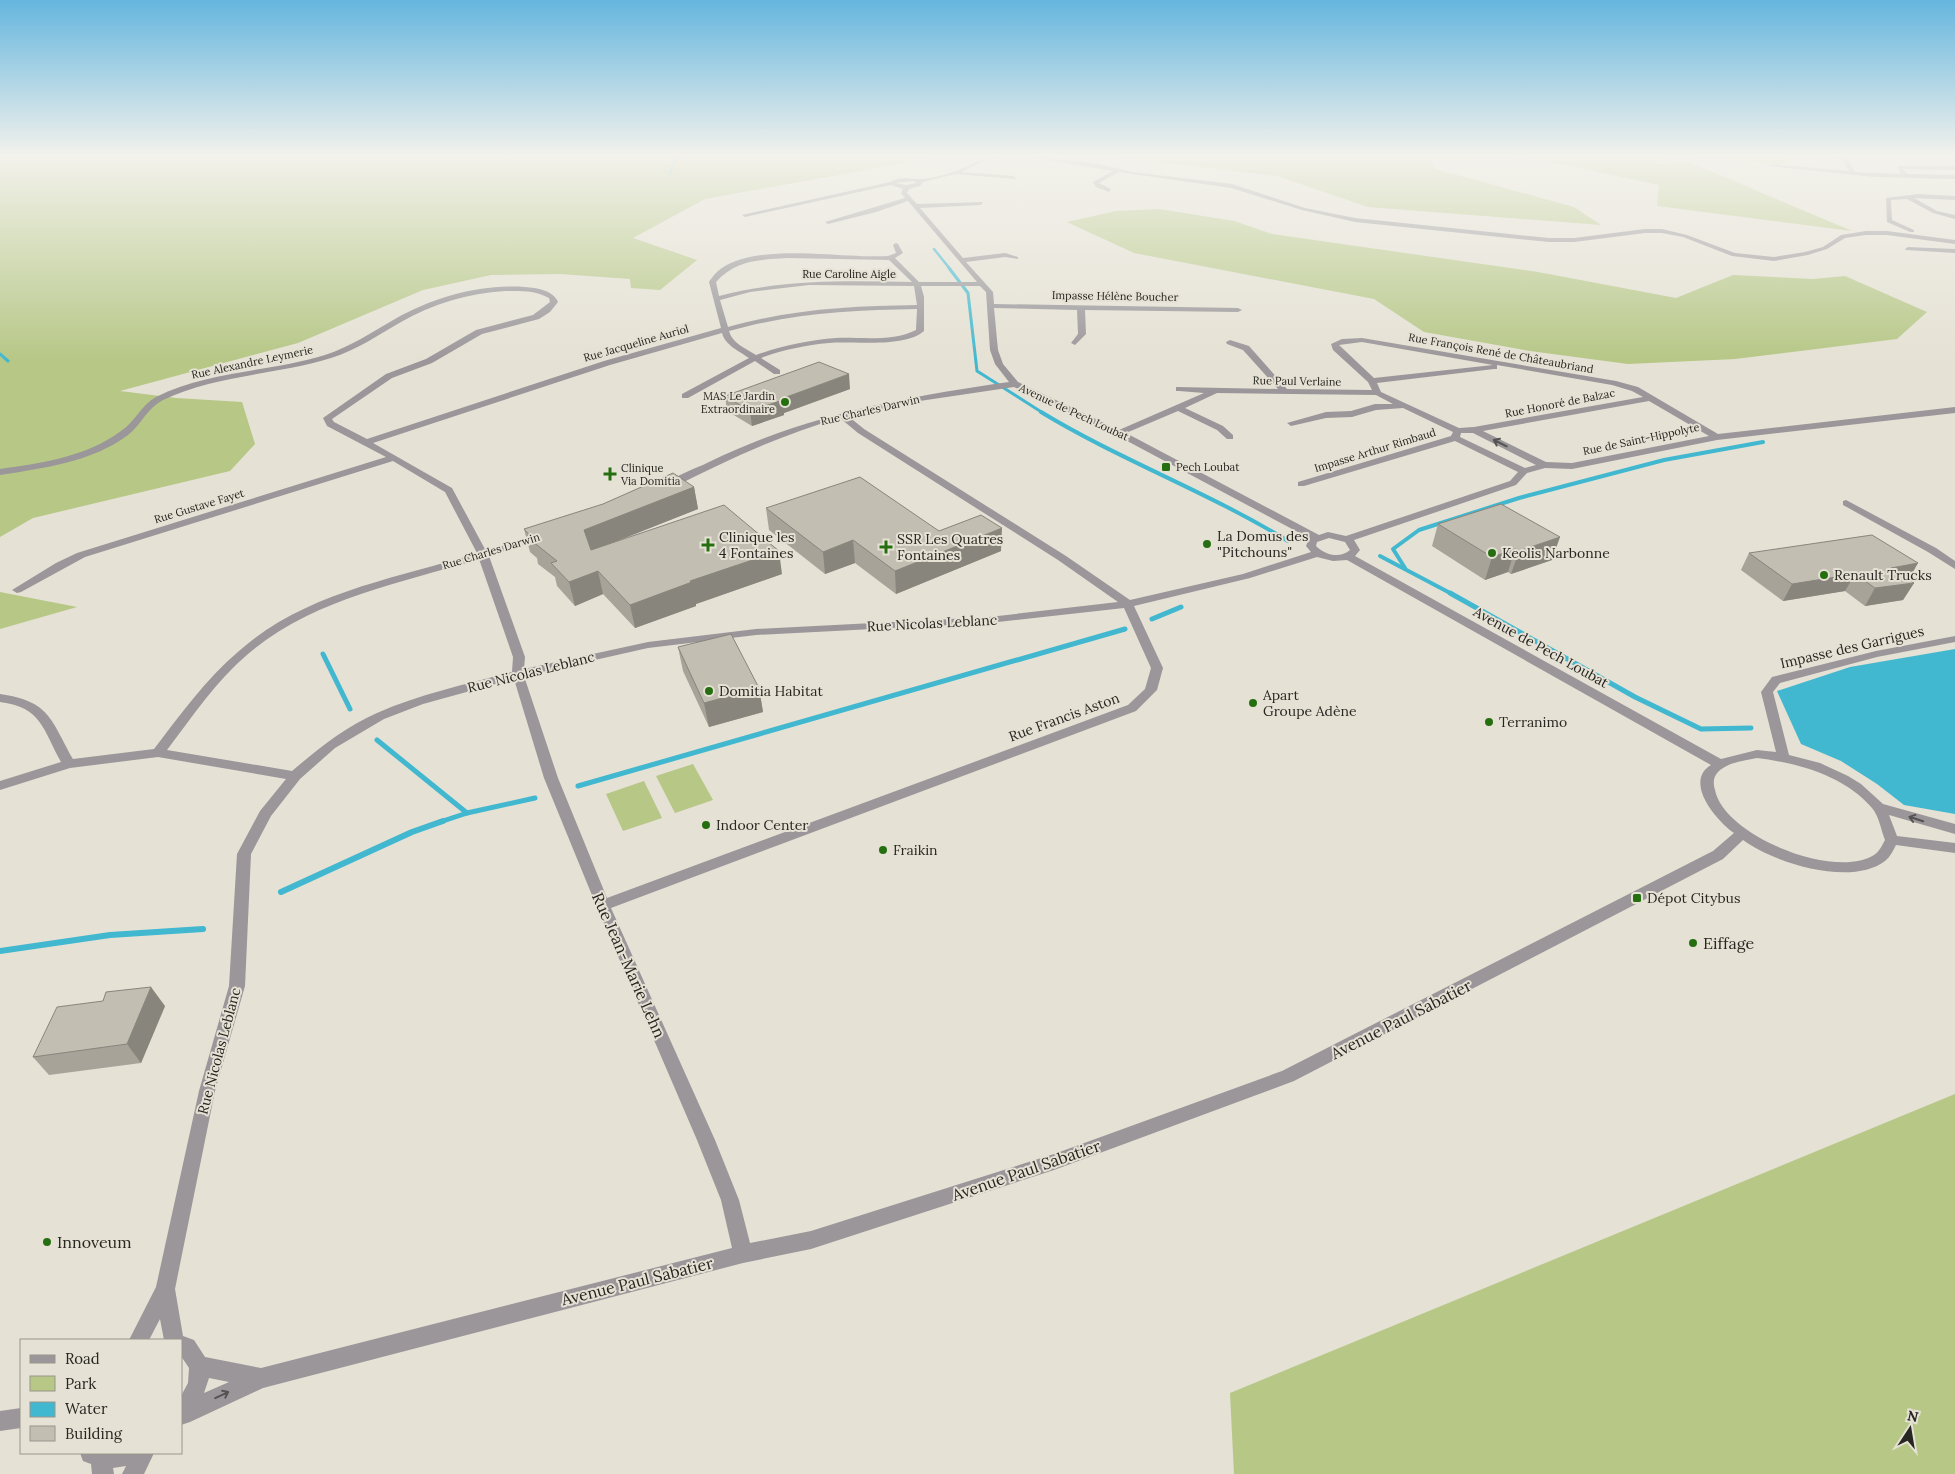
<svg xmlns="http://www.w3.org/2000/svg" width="1955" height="1474" viewBox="0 0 1955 1474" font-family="Lora,serif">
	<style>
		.green { fill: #b6c786 }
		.water { fill: #41b8cf }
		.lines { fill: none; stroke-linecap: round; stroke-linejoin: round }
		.stream-far4 { stroke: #41b8cf; stroke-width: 2.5 }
		.stream-far3 { stroke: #41b8cf; stroke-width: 3 }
		.stream-far2 { stroke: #41b8cf; stroke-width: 4 }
		.stream-far1 { stroke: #41b8cf; stroke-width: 5 }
		.stream { stroke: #41b8cf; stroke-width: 6 }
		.minor { fill: #9a969a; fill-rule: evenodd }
		.wall { fill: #a7a399 }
		.shaded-wall { fill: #88857d }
		.building { fill: #c2beb2; stroke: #88857d }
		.oneway { stroke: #555351 }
		.poi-dot { fill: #266f11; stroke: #e5e1d4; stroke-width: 2 }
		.labels { text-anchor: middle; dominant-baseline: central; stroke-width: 4; stroke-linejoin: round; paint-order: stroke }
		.far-street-label { font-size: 11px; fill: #272621; stroke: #e5e1d4 }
		.far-poi-label { font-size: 11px; fill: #272621; stroke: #e5e1d4; text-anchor: start }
		.poi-label { font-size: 14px; fill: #272621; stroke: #e5e1d4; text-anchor: start }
		.street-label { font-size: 14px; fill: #272621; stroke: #e5e1d4 }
		.near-poi-label { font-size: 16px; fill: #272621; stroke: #e5e1d4; text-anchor: start }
		.near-street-label { font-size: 16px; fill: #272621; stroke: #e5e1d4 }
	</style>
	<rect width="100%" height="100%" fill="#e5e1d4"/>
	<g class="green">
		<path d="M0,155h936l-48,11 -183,33 -72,39 64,22 -37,30 -29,-2 -1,-9 -70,-5 -69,1 -68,15 -125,53 -178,48 56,7 66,4 13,42 -25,27 -197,47 -33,19z"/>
		<path d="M1101,155h692l-9,9 -118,-9 -12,9 35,-2 163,69 -195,-25 2,-21 -132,-28 -95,3 3,9 139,38 27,18 -233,-18 -91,-31z"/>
		<path d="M1159,209l75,12 38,13 266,38 138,26 57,-23 80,4 32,-3 82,36 -30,27 -162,20 -107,5 -98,-13 -106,-19 -50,-33 -240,-46 -67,-31 49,-11z"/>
		<path d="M0,592l77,15 -77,22z"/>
		<path d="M693,764l20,36 -38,13 -19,-37z"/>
		<path d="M644,781l18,37 -39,13 -17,-37z"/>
		<path d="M1955,1094v380h-721l-4,-81z"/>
	</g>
	<path class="water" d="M1955,649v165l-51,-9 -27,-21 -36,-23 -40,-17 -24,-53 73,-24z"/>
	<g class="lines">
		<g class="stream-far4">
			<path d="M670,174l3,-11 7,-8"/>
			<path d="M934,249l16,20"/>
		</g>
		<g class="stream-far3">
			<path d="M949,268l19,25 9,78 66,42"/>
			<path d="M0,354l8,7"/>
		</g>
		<g class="stream-far2">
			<path d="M1041,412c79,48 167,80 247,129"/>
			<path d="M1380,556l72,38"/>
			<path d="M1405,568l-12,-19 26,-19 100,-32 145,-38 99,-18"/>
		</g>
		<g class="stream-far1">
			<path d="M1450,593l185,104 66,32 50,-1"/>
			<path d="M1152,619l29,-12"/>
			<path d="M323,654l27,55"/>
			<path d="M377,740l90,73"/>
			<path d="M578,786l547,-157"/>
			<path d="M440,822l27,-9 68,-15"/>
		</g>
		<g class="stream">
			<path d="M281,892l131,-60 31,-11"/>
			<path d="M0,951l110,-16 93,-6"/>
		</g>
		<g class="minor">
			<path d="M997,155h12l-21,4 -27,13 53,4 2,3 -61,-5 -32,8 -3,4 -11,3 -2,4 10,11 66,-2 -2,3 -61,3 43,50 42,-5 13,4v2l-13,-2 -39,5 27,30 1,12 244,4 4,2 -4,2 -153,-2 1,24 -11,11 -4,-2 7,-9 -1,-24 -83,-2 4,42 5,14 15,18 101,48 85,-37 -25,-2h-3v-4l102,2 -35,-39 -16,-6 -1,-2 4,-2 19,6 38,43 85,1 -4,-8 -35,-32 -2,-6 11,-5 20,-1 254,43 22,6 80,47 237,-27v6l-238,27 -145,29 -27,-1 -18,5 -11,12 -162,55 6,10 -5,6 366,203 36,-9 19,2 -15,-60 11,-15 104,-26 79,-15v6l-78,15 -97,26 -7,9 16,63 31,8 28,13 13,8 22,20 72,20v10l-66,-19 8,21 58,7v10l-59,-8c-3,6 -6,12 -11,16 -34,26 -111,2 -142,-21l-20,19 -429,222 -240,89 -243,79 -68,14 -480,125 -73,34 -9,3v-29l7,-13 1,-15 -8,-12v-16h-17l-4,-21 -11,21h-20l27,-53 43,-196 30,-105 8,-132 23,-43 26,-32 -128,-22 -88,11 -70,22v-9l61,-19c-18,-32 -19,-55 -61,-60v-8c50,7 51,26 73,65l81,-10c26,-34 52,-70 85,-98 66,-59 156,-72 238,-98l-32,-61 -52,-31 -308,96 -64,35 -4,1 -5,-3 44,-27 21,-10 309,-96 -59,-31 -4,-8 63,-44 40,-15 50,-29 57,-15 17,-13 -1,-4c-14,-8 -29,-7 -44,-7 -37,2 -72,13 -104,31 -23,13 -44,28 -70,36 -55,17 -116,17 -168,42 -16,8 -22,25 -35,35 -36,27 -84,33 -128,40v-6c42,-6 86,-12 121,-38 14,-9 20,-26 35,-34 52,-26 114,-25 169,-42 25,-8 47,-23 70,-36 39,-22 85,-35 130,-32 12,1 28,3 33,15l-8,10 -11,7 -57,15 -50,29 -40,15 -60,41 2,3 33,17 237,-78 117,-33 -12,-46c3,-5 8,-11 13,-14 38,-26 121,-9 166,-12l8,-3 -3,-8 3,-2 2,1 5,9 -8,5 24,24h58l-69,-81 -32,11 -48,12 -3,-2 80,-24 -4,-5 2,-4 -12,-4 -146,32 -3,-2 148,-33c10,-6 19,-3 30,-3 7,0 16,-2 23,-4 19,-4 35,-17 54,-20zM913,181l4,2 -11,2 -10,-2zM787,258l102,2 23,22c-66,-1 -129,-3 -193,14l-3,-14c20,-22 42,-22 71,-24zM809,285l105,1 3,19c-66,1 -125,4 -189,22l-8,-27 30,-8zM921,286h59l6,6 4,58 5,14 14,18c-105,15 -204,33 -300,80 -14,7 -36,14 -47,25l2,2h6c55,-28 110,-54 170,-71l18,15 200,127 60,42 -129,15 -233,12 -108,13 -124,27 1,-12 -36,-101 59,-19 1,-2 -5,-3 -58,19 -34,-63 -79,-45 237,-78 112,-32c3,12 17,18 27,25l-67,36v4h6l67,-37 19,13h6v-4l-19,-12c21,-8 45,-13 68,-15 25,-2 76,5 95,-12v-34zM917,309l-1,21c-23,12 -55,7 -80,8 -27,2 -55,8 -80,17 -11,-7 -24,-12 -27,-24 64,-18 122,-21 188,-22zM1362,342l131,23 -119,13 -35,-33zM1497,365l115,20 20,6 11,6 -169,30 -15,1 -78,-36 -4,-9 117,-14h3zM1014,387l102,48 193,103 -3,8 5,6 -68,22 -113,26 -64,-44 -202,-127 -16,-13 65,-14zM1217,393l159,2 17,9h-18l-24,7 -25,1 -39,11 4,3 35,-8 26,-1 24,-7 27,-2 50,24 -2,4 -153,46v4h6l151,-45 63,31 -8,9 -164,55 -18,-4 -9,3 -193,-102 52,-22 39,19 10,9h6v-4l-10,-9 -38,-18zM1649,401l60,35 -137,27 -26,-1 -63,-31zM1461,433h12l63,32 -11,3 -65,-31zM1329,538l16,4 5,8c-10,9 -25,5 -34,-4l1,-4zM1317,557l16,4 14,-1 364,205c-28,17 6,56 23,68l-21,18 -431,220 -228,83 -243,77 -61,12 -11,-43 -24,-60 -104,-232 525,-197 21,-21 6,-22 -29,-62 116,-28zM479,559l34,98 -1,15c-45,12 -92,22 -135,41 -32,14 -59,36 -85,58l-125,-21c25,-33 49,-69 81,-96 66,-56 151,-70 231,-95zM1124,608l27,60 -6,21 -17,16 -521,193 -49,-120 -34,-102 124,-28 108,-13 233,-12zM514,679l30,99 52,127 101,235 24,60 11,48 -471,120 -56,-11 -11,-17 -11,-4 -8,-47 40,-198 30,-105 6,-132 20,-38 29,-37 35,-31 49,-29 39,-15zM1757,758c40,5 87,17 115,50 7,8 9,22 13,32 -3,5 -5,11 -11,15 -39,25 -150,-19 -159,-65 -2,-6 -2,-13 3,-18 10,-10 26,-11 39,-14zM209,1378l20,4 -25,11z"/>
			<path d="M1017,155h13l69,9 33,8 100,12 73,24 50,10 194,20h25l71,-9h17l25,6 48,18 39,4 31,-5 18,-5 18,-12 25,-4h21l68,9v4l-68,-9h-21l-21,3 -18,11 -19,6 -34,6 -42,-5 -49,-19 -21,-4h-17l-71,9h-25l-194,-20 -53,-12 -71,-22 -112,-16 -20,11 12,6 -2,3 -13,-5 -3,-5 20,-11z"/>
			<path d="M1835,155l12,3 8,14 46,2 -4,-8h58v4l-52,-1 4,5 48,1v4l-81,-2 -106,-11 3,-2 78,7 -6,-11 -8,-3z"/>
			<path d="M1918,194l37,2v4l-41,-2 23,13 18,4v4l-22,-6 -26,-14 -16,1 1,20 22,10v2h-4l-23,-10 -1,-24z"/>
			<path d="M1908,247l47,2v4l-49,-3 -1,-1z"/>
			<path d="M1846,500l90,48 19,13v8l-27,-17 -85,-47v-4z"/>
			<path d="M21,1408v20l-21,3v-20z"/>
			<path d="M80,1453h74l-10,21h-22l4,-8 -13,2 1,6h-22l-1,-10 -8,-3z"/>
		</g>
	</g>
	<g class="wall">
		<path d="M850,389l-66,24v2l-32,11 -25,-15 -2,-15z"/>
		<path d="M694,487l4,22 -83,33 167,32 -86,30v2l-61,22 -32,-34 -28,12 -18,-20 -2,-9 -17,-13 -1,-6 -7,-6 -6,-23z"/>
		<path d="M766,508l173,23 62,20 -105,43 -41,-31 -30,11 -56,-44z"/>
		<path d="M1438,524l114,36 -41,14 -3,-2 -23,8 -53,-34z"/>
		<path d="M1749,553l160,27 5,3 -11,17 -38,6 -20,-15 -62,10 -42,-31z"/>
		<path d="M678,647l81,41 4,24 -54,15 -26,-56z"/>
		<path d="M103,1001l62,5 -24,57 -92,12 -16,-18z"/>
	</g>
	<g class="shaded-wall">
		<path d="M849,374l1,15 -66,24v2l-32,11 -2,-15 31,-12z"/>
		<path d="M694,487l4,22 -109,43 -5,-22z"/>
		<path d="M1002,528l-1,23 -105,43 -1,-23z"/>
		<path d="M1560,537l-8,23 -41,14 8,-23z"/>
		<path d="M853,540l2,23 -30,11 -2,-22z"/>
		<path d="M1515,549l-7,23 -23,8 7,-23z"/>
		<path d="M779,551l3,23 -86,30v2l-61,22 -5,-23 60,-24z"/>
		<path d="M1918,563l-10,18 -17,-13z"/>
		<path d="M598,571l5,23 -28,12 -6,-24z"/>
		<path d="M1855,574l-10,17 -62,10 9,-17z"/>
		<path d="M1914,583l-11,17 -38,6 10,-18z"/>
		<path d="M759,688l4,24 -54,15 -5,-24z"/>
		<path d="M151,987l14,19 -24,57 -14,-19z"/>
	</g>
	<g class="building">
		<path d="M819,362l30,12 -68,25 2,1 -33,11 -25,-15z"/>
		<path d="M673,473l21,14 -110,43 7,20 133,-45 55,46 -89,30 2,1 -62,23 -32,-34 -29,11 -18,-19 6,-2 -25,-20 2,-1 -10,-11 79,-25z"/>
		<path d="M860,477l79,54 42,-16 21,13 -107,43 -42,-31 -30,12 -57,-44z"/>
		<path d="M1501,504l59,33 -41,14 -4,-2 -23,8 -54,-33z"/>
		<path d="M1872,535l46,28 -27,5 23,15 -39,5 -20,-14 -63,10 -43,-31z"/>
		<path d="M731,634l28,54 -55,15 -26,-56z"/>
		<path d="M151,987l-24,57 -94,13 24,-50 46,-6 3,-9z"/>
	</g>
	<defs><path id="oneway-shaft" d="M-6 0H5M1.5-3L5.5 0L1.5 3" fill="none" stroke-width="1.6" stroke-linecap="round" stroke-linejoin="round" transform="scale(1.25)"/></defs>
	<g class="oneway">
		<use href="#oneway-shaft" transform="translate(1500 443) rotate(-154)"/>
		<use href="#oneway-shaft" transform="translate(1916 819) rotate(-162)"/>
		<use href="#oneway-shaft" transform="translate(222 1395) rotate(-25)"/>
	</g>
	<linearGradient id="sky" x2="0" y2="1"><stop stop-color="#65b6de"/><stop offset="0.43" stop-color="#f3f2ec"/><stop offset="1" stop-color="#f3f2ec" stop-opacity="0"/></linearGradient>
	<rect width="1955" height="361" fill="url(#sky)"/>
	<g class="poi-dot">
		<circle cx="785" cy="402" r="5"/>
		<rect x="1161" y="462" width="10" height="10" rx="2.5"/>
		<path d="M607.5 466.5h5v5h5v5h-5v5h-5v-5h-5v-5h5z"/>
		<circle cx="1207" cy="544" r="5"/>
		<path d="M705.5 537.5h5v5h5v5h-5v5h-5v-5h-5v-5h5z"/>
		<path d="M883.5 539.5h5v5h5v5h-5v5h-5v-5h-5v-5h5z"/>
		<circle cx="1492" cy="553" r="5"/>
		<circle cx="1824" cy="575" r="5"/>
		<circle cx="709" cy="691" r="5"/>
		<circle cx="1253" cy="703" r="5"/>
		<circle cx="1489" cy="722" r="5"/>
		<circle cx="706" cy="825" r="5"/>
		<circle cx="883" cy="850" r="5"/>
		<rect x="1632" y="893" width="10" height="10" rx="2.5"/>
		<circle cx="1693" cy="943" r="5"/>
		<circle cx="47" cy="1242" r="5"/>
	</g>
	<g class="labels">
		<g class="far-street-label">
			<text x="849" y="274">Rue Caroline Aigle</text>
			<text transform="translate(1115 296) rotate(1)">Impasse Hélène Boucher</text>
			<text transform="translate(636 343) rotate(-16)">Rue Jacqueline Auriol</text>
			<text transform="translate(1501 353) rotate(10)">Rue François René de Châteaubriand</text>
			<text transform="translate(252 362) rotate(-12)">Rue Alexandre Leymerie</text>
			<text transform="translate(1297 381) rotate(1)">Rue Paul Verlaine</text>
			<text transform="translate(1560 403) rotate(-11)">Rue Honoré de Balzac</text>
			<text transform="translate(870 410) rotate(-13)">Rue Charles Darwin</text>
			<text transform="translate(1074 412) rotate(25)">Avenue de Pech Loubat</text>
			<text transform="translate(1641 439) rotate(-12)">Rue de Saint-Hippolyte</text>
			<text transform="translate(1375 450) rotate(-17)">Impasse Arthur Rimbaud</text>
			<text transform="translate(199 506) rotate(-17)">Rue Gustave Fayet</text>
			<text transform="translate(491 551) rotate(-17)">Rue Charles Darwin</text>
		</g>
		<g class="far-poi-label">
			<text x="775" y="396" text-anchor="end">MAS Le Jardin<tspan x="775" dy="13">Extraordinaire</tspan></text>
			<text x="1176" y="467">Pech Loubat</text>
			<text x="621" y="468">Clinique<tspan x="621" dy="13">Via Domitia</tspan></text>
		</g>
		<g class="poi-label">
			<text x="1217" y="536">La Domus des<tspan x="1217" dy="16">"Pitchouns"</tspan></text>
			<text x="719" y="537">Clinique les<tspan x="719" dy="16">4 Fontaines</tspan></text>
			<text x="897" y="539">SSR Les Quatres<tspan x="897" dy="16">Fontaines</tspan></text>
			<text x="1502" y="553">Keolis Narbonne</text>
			<text x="1834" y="575">Renault Trucks</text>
			<text x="719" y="691">Domitia Habitat</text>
			<text x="1263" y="695">Apart<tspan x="1263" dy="16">Groupe Adène</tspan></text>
			<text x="1499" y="722">Terranimo</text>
			<text x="716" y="825">Indoor Center</text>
			<text x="893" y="850">Fraikin</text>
			<text x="1647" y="898">Dépot Citybus</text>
		</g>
		<g class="street-label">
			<text transform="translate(932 623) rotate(-3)">Rue Nicolas Leblanc</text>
			<text transform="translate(1541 647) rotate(29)">Avenue de Pech Loubat</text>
			<text transform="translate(1852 647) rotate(-13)">Impasse des Garrigues</text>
			<text transform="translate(531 672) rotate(-14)">Rue Nicolas Leblanc</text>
			<text transform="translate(1064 717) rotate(-20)">Rue Francis Aston</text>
			<text transform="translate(219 1051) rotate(-75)">Rue Nicolas Leblanc</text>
		</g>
		<g class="near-poi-label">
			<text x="1703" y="943">Eiffage</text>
			<text x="57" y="1242">Innoveum</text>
		</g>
		<g class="near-street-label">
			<text transform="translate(629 965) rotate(66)">Rue Jean-Marie Lehn</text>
			<text transform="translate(1401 1019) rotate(-27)">Avenue Paul Sabatier</text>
			<text transform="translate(1026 1170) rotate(-19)">Avenue Paul Sabatier</text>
			<text transform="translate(637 1281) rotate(-14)">Avenue Paul Sabatier</text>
		</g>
	</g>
	<rect x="20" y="1339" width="162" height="115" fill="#e5e1d4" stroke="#99968c"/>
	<rect x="30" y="1355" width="25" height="8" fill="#9a969a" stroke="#99968c"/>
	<text x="65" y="1364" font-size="15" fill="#272621">Road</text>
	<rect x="30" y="1376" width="25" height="15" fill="#b6c786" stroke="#99968c"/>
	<text x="65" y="1389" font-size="15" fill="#272621">Park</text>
	<rect x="30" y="1402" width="25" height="15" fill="#41b8cf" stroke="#99968c"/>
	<text x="65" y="1414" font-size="15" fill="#272621">Water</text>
	<rect x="30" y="1426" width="25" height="15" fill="#c2beb2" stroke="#99968c"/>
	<text x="65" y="1439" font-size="15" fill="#272621">Building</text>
	<g transform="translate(1910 1429) rotate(12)" stroke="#e5e1d4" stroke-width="4" paint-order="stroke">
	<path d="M0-4L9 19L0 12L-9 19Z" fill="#272621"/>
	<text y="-8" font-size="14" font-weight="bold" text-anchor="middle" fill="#272621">N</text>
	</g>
</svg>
